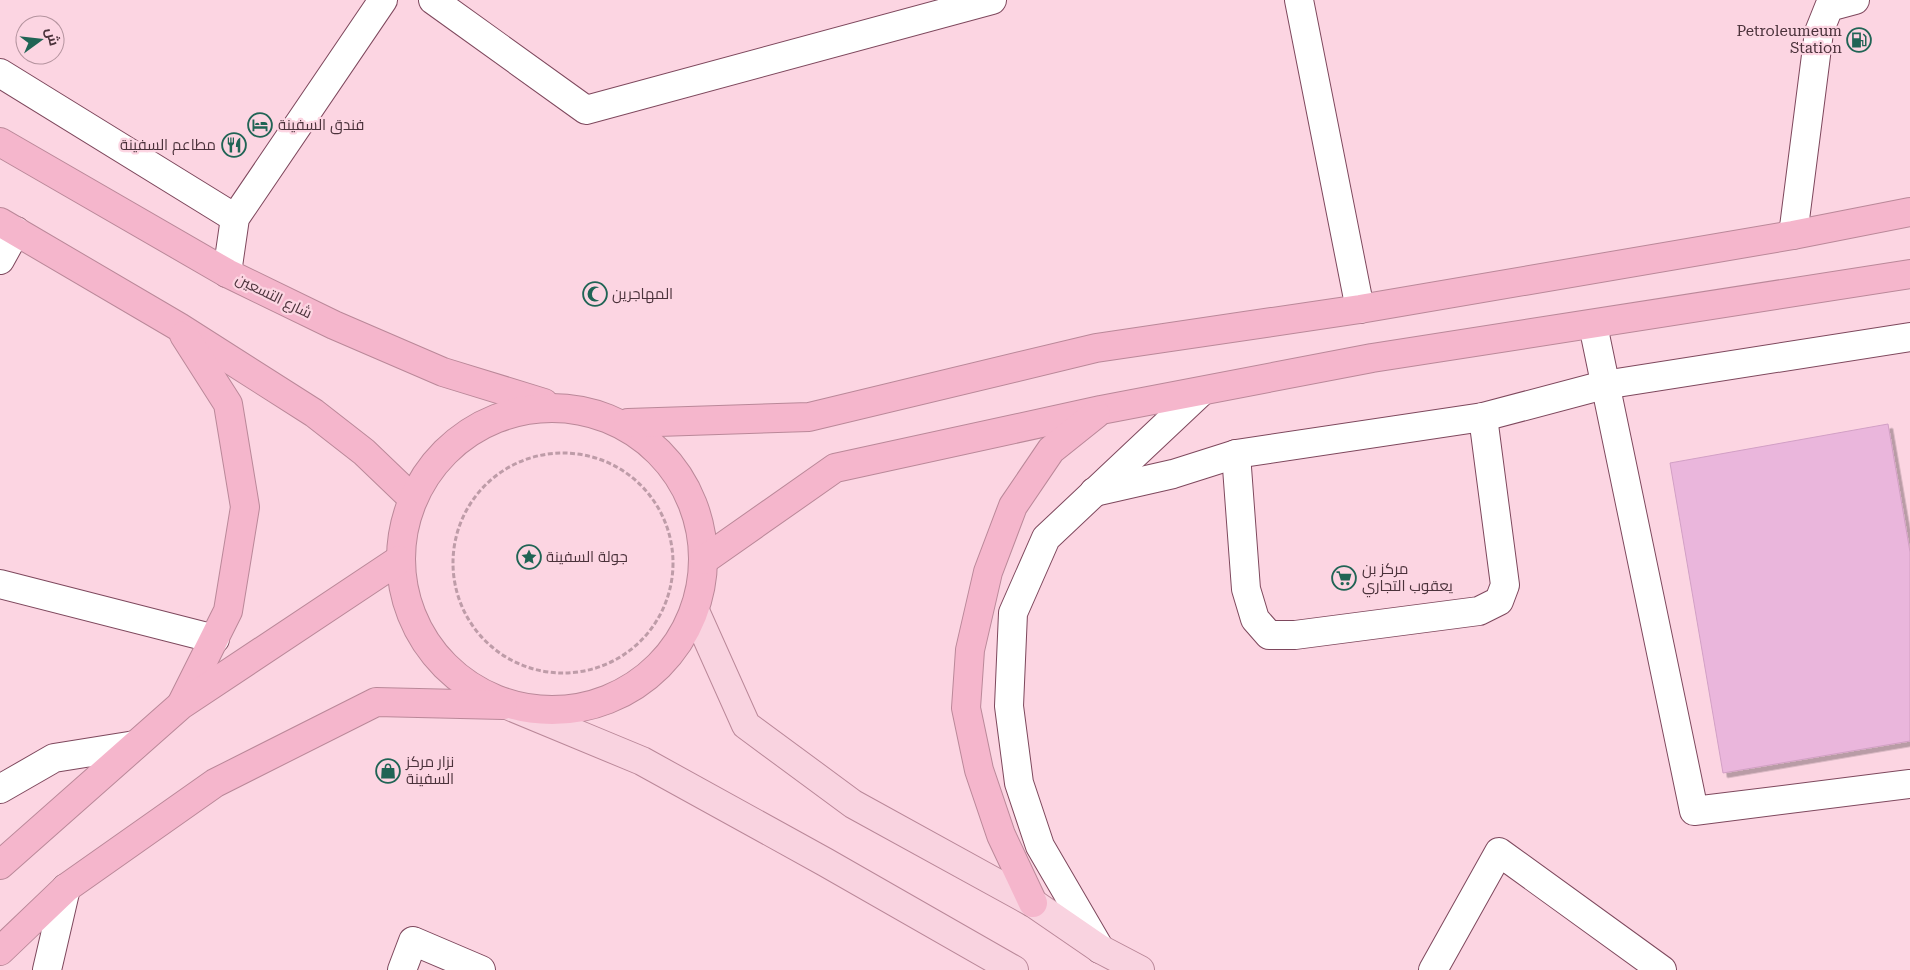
<svg xmlns="http://www.w3.org/2000/svg" width="1910" height="970" viewBox="0 0 1910 970" font-family="'Roboto Serif',Cairo,serif">
	<style>
		.building { fill: #eab6dc; stroke: #d2a0c5; filter: url(#shadow) }
		.lines { fill: none; stroke-linecap: round; stroke-linejoin: round }
		.minor-casing { stroke: #7e485d; stroke-width: 30 }
		.major-casing { stroke: #ba8899; stroke-width: 30 }
		.highway-casing { stroke: #ba8899; stroke-width: 30 }
		.path { stroke: #be9ca8; stroke-width: 3; stroke-dasharray: 5 2.5; stroke-linecap: butt }
		.minor { stroke: #fff; stroke-width: 28 }
		.major { stroke: #f9d3e0; stroke-width: 28 }
		.highway { stroke: #f5b6cc; stroke-width: 28 }
		.labels { text-anchor: middle; dominant-baseline: central; stroke-width: 4.5; stroke-linejoin: round; paint-order: stroke }
		.poi-label { font-size: 15px; fill: #4b323b; stroke: #fcd5e2; text-anchor: start }
		.street-label { font-size: 15px; fill: #4b323b; stroke: #fcd5e2 }
	</style>
	<defs>
		<filter id="shadow"><feDropShadow dx="4.5" dy="4.5" stdDeviation="0" flood-color="#0004"/></filter>
	</defs>
	<rect width="100%" height="100%" fill="#fcd5e2"/>
	<path class="building" d="M1888,424l22,128v189l-187,32 -53,-310z"/>
	<g class="lines">
		<g class="minor-casing">
			<g id="minor">
				<path d="M433,0l153,110 406,-110"/>
				<path d="M1299,0l61,309"/>
				<path d="M0,73l235,145"/>
				<path d="M1793,235l26,-203 10,-25 26,-7"/>
				<path d="M0,260l16,-29"/>
				<path d="M227,273l8,-55 148,-218"/>
				<path d="M1593,325l101,486 216,-27"/>
				<path d="M1236,454l10,135 9,30 14,16h26l184,-24 20,-10 6,-16 -22,-168"/>
				<path d="M1094,492l79,-18 63,-20 247,-37 121,-32 306,-48"/>
				<path d="M0,584l215,55"/>
				<path d="M0,789l54,-31 81,-13"/>
				<path d="M1100,949l-60,-103 -21,-63 -10,-77 4,-93 33,-75 155,-146"/>
				<path d="M47,970l19,-82"/>
				<path d="M402,970l11,-29 68,29"/>
				<path d="M1433,970l66,-118 163,118"/>
			</g>
		</g>
		<g class="major-casing">
			<g id="major">
				<path d="M695,611l51,114 107,79 180,99 67,46 40,21"/>
				<path d="M507,705l135,56 183,101 189,108"/>
			</g>
		</g>
		<g class="highway-casing">
			<g id="highway">
				<path d="M0,142l227,131 107,52 109,47 101,31"/>
				<path d="M0,222l179,105 135,86 50,39 48,46"/>
				<circle cx="552" cy="559" r="151"/>
				<path d="M628,423l181,-6 287,-69 264,-39 433,-74 117,-23"/>
				<path d="M704,560l131,-92 266,-58 271,-52 538,-84"/>
				<path d="M182,703l46,-92 17,-104 -17,-103 -44,-69"/>
				<path d="M0,865l181,-160 218,-145"/>
				<path d="M1033,903l-32,-68 -22,-65 -13,-62 4,-58 18,-78 25,-66 38,-56 45,-36"/>
				<path d="M0,951l66,-63 149,-105 161,-81 127,3"/>
			</g>
		</g>
		<circle class="path" cx="563" cy="563" r="110"/>
		<use href="#minor" class="minor"/>
		<use href="#major" class="major"/>
		<use href="#highway" class="highway"/>
	</g>
	<defs>
		<g id="fuel-ring" transform="scale(1.25)"><circle r="9.5" fill="#fcd5e2" stroke="#206455" stroke-width="1.5"/><path d="M-5.5-6h7V0h2V4h1.3V-2.5L3-4.5l.8-.8L6-3V5H2.5V1h-1V6h-7ZM-4.2-4.7v3.2H.2V-4.7Z" fill="#206455"/></g>
		<g id="hotel-ring" transform="scale(1.25)"><circle r="9.5" fill="#fcd5e2" stroke="#206455" stroke-width="1.5"/><path d="M-6-4.5h1.5V1H6V5H4.5V3h-9V5H-6ZM-4 0a1.8 1.8 0 1 1 3.6 0ZM.5 0V-2.5h3Q6-2.5 6 0Z" fill="#206455"/></g>
		<g id="restaurant-ring" transform="scale(1.25)"><circle r="9.5" fill="#fcd5e2" stroke="#206455" stroke-width="1.5"/><path d="M-5-6h1v4h1v-4h1v4h1v-4h1v5L-1.5 .5V6h-2V.5L-5-1ZM5-6V6H3V1.5H1.5Q1.5-4 5-6Z" fill="#206455"/></g>
		<g id="mosque-ring" transform="scale(1.25)"><circle r="9.5" fill="#fcd5e2" stroke="#206455" stroke-width="1.5"/><path d="M3.5-4.9A6 6 0 1 0 3.5 4.9A5 5 0 1 1 3.5-4.9Z" fill="#206455"/></g>
		<g id="sight-ring" transform="scale(1.25)"><circle r="9.5" fill="#fcd5e2" stroke="#206455" stroke-width="1.5"/><path d="M0-6L1.8-2.2L6-1.7L2.9 1.2L3.7 5.4L0 3.3L-3.7 5.4L-2.9 1.2L-6-1.7L-1.8-2.2Z" fill="#206455"/></g>
		<g id="supermarket-ring" transform="scale(1.25)"><circle r="9.5" fill="#fcd5e2" stroke="#206455" stroke-width="1.5"/><path d="M-6-5.5h2.5l.6 2H6L4.5 2H-2.5L-4.4-4H-6ZM-1.5 3.2a1.3 1.3 0 1 0 .1 0ZM3 3.2a1.3 1.3 0 1 0 .1 0Z" fill="#206455"/></g>
		<g id="shop-ring" transform="scale(1.25)"><circle r="9.5" fill="#fcd5e2" stroke="#206455" stroke-width="1.5"/><path d="M-5-2.5h2.3a2.7 3.5 0 0 1 5.4 0H5L5.5 6h-11ZM-1.5-2.5h3a1.5 2.3 0 0 0-3 0Z" fill="#206455"/></g>
	</defs>
	<g fill-rule="evenodd">
		<use href="#fuel-ring" x="1859" y="40"/>
		<use href="#hotel-ring" x="260" y="125"/>
		<use href="#restaurant-ring" x="234" y="145"/>
		<use href="#mosque-ring" x="595" y="294"/>
		<use href="#sight-ring" x="529" y="557"/>
		<use href="#supermarket-ring" x="1344" y="578"/>
		<use href="#shop-ring" x="388" y="771"/>
	</g>
	<g class="labels">
		<g class="poi-label">
			<text x="1842" y="31" text-anchor="end">Petroleumeum<tspan x="1842" dy="17">Station</tspan></text>
			<text x="278" y="125">فندق السفينة</text>
			<text x="216" y="145" text-anchor="end">مطاعم السفينة</text>
			<text x="612" y="294">المهاجرين</text>
			<text x="546" y="557">جولة السفينة</text>
			<text x="1362" y="569">مركز بن<tspan x="1362" dy="17">يعقوب التجاري</tspan></text>
			<text x="406" y="762">نزار مركز<tspan x="406" dy="17">السفينة</tspan></text>
		</g>
		<g class="street-label">
			<text transform="translate(274 296) rotate(26)">شارع التسعين</text>
		</g>
	</g>
	<g transform="translate(40 40) rotate(75)"><circle r="24" fill="#fcd5e2" stroke="#b5949f"/>
	<path d="M0-4L9 19L0 12L-9 19Z" fill="#206455"/>
	<text y="-8" font-size="14" font-weight="bold" text-anchor="middle" fill="#4b323b">ش</text>
	</g>
</svg>
